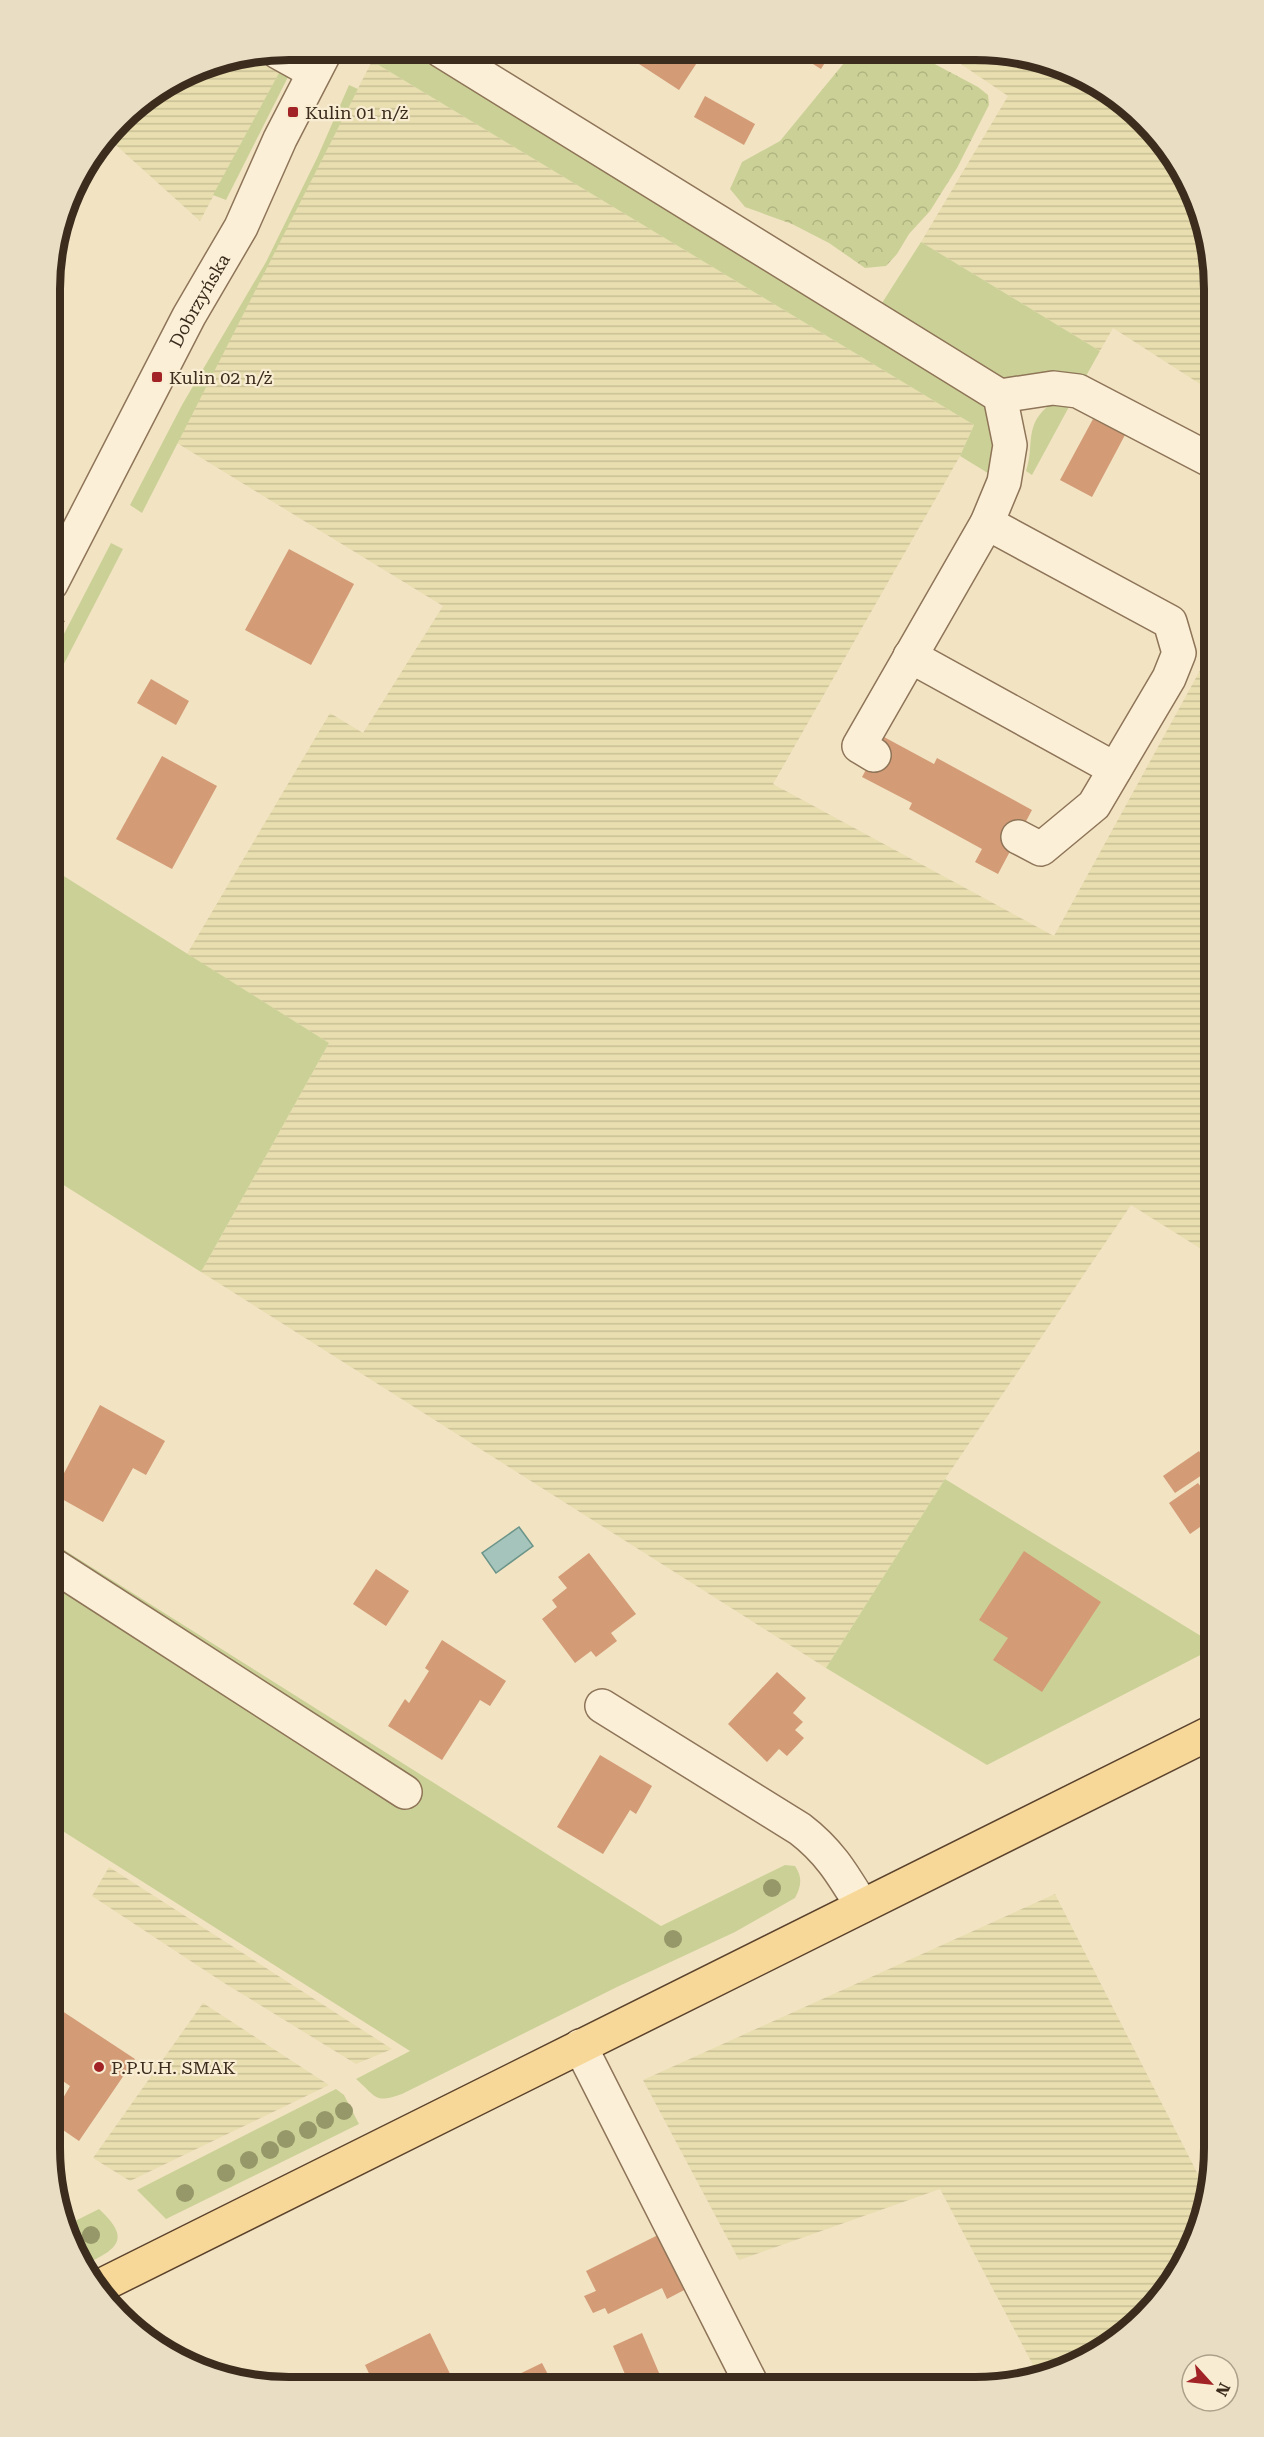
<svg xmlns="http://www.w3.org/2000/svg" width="1264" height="2437" viewBox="0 0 1264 2437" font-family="'Roboto Serif',serif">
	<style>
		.farmland { fill: url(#farmland-rules) }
		.grass { fill: #cbd196 }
		.forest { fill: url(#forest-crowns) }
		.water { fill: #a5c4bb; stroke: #6b9489; stroke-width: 1.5 }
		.building { fill: #d39b76 }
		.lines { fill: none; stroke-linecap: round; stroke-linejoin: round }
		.minor-casing { stroke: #8e7458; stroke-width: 36 }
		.major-casing { stroke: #5b422c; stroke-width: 36 }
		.path { stroke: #8e7458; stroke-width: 4; stroke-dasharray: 4.5 3; stroke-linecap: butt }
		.minor { stroke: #fbf0d7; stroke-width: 33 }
		.major { stroke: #f8d898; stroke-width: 33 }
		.tree { fill: #97986a }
		.poi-dot { fill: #a22325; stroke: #f8edd3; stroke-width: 2 }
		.labels { text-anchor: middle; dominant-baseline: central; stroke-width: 4.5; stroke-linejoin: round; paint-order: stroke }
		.poi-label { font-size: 18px; fill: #3c2c1d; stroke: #f8edd3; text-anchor: start }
		.street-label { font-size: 18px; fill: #3c2c1d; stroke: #f8edd3 }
		.rim { fill: none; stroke: #3c2c1d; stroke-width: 8 }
	</style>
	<defs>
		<pattern id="farmland-rules" width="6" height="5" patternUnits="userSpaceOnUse" patternTransform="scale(1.5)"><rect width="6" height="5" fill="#e8deaf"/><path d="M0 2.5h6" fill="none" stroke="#c8bf96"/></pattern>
		<pattern id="forest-crowns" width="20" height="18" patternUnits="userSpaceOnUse" patternTransform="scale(1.5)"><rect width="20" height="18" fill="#cbd196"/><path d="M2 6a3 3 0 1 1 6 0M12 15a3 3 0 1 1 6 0" fill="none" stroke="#afb481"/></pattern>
	</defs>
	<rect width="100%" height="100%" fill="#f2e3c3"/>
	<g class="farmland">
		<path d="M946,54h76l59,20 52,35 41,47 28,56 12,77v104l-101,-65 -13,23 -179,-109 87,-146z"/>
		<path d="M262,55l18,16 -80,150 -92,-83 23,-29 67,-41z"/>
		<path d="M372,61l602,364 -14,31 -187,328 281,152 160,-291v612l-83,-52 -186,274 -119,189 -625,-396 128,-229 -142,-89 143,-241 33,20 80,-127 -266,-163z"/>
		<path d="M109,1867l283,182 -36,15 -135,-83 -129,-85z"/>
		<path d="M1055,1894l152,298 -11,47 -31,55 -57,53 -56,28 -52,8 33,-18 -93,-176 -201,71 -96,-180z"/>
		<path d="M203,2003l126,82 -199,96 -37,-23z"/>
	</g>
	<g class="grass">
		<path d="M364,50h59l552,345 18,21 3,62 -36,-22 14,-31 -602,-364 3,-6z"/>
		<path d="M455,51h19l408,252 39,-61 179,109 -14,25 -82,4z"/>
		<path d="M280,71l8,6 -62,123 -13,-5z"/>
		<path d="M349,85l9,4 -216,424 -12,-8 52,-100 84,-143 52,-106z"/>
		<path d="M1051,404l19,1 -38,70 -6,-4c9,-26 -3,-47 25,-67z"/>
		<path d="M111,543l12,6 -72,140v-30z"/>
		<path d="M51,868l278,175 -128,229 -150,-95z"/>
		<path d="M945,1479l269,165v4l-227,117 -161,-97z"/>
		<path d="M50,1541l611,385 124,-61 10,1c8,12 6,20 0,32l-60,34 -118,55 -215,107c-28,10 -25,3 -46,-15l54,-28 -360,-228z"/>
		<path d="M336,2089l8,6 15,29 -193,95 -29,-29z"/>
		<path d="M99,2209c35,32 16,41 -17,57l-19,-39z"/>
	</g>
	<path class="forest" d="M849,53h65l64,34 10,8 1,10 -32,63 -27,43 -21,23 -12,20 -11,12 -21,2 -36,-25 -37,-19 -47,-17 -15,-18 12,-27 38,-21 64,-78z"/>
	<path class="water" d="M519,1527l14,19 -37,27 -14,-20z"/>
	<g class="building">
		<path d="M643,52h61l-25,38 -43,-28z"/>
		<path d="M795,53h36l-10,16z"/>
		<path d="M705,96l50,28 -11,21 -50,-28z"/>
		<path d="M1093,419l32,16 -33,62 -32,-17z"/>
		<path d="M289,549l65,35 -43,81 -66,-35z"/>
		<path d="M151,679l38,22 -13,24 -39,-22z"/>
		<path d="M884,737l50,27 3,-6 95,52 -34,64 -23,-12 7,-13 -73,-40 3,-6 -50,-26z"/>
		<path d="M162,756l55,30 -45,83 -56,-30z"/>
		<path d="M51,1197l8,4 -9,16z"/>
		<path d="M100,1405l65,36 -19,34 -13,-7 -30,54 -50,-28z"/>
		<path d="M1199,1451l12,18 -36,24 -12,-17z"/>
		<path d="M1198,1483l13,18 3,-2v48l-14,-20 -10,7 -21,-31z"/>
		<path d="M1024,1551l77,51 -59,90 -49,-32 15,-22 -29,-18z"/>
		<path d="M589,1553l47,61 -25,19 6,8 -21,16 -5,-6 -16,12 -33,-44 15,-12 -5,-7 15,-12 -9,-11z"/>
		<path d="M376,1569l33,22 -23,35 -33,-22z"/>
		<path d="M442,1640l64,41 -16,25 -10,-6 -38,60 -54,-34 17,-27 4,4 20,-32 -4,-3z"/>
		<path d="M777,1672l29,26 -13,15 10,9 -8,8 9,8 -17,18 -8,-7 -12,13 -39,-38z"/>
		<path d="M600,1755l52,31 -16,28 -6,-4 -27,44 -46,-27z"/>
		<path d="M50,1974l13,8 -13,21 85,56 -56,82 -29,-20 20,-35 -10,-7 -6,-17 7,-13 -11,-8z"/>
		<path d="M662,2233l26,55 -21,11 -5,-11 -54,26 -3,-6 -12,5 -9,-17 12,-5 -10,-20z"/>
		<path d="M430,2333l26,53h-81l-10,-21z"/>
		<path d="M642,2333l23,54 -35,-1 -17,-40z"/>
		<path d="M542,2363l12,23h-51l-2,-3z"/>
	</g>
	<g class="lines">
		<g class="minor-casing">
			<g id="minor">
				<path d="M440,50l560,346 10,49 -6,37 -17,41 -128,223 15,9"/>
				<path d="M278,52l36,20"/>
				<path d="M1000,396l53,-8 25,3 136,71"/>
				<path d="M987,523l183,99 9,31 -10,25 -75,127 -53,44 -23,-12"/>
				<path id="s1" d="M51,584l138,-268 52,-89 39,-88 46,-89"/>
				<path d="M910,656l205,113"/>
				<path d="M50,1563l355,229"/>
				<path d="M602,1706l198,123c30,23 43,46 62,77"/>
				<path d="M580,2046l173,341"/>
			</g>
		</g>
		<g class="major-casing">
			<path id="major" d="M96,2288l1118,-557"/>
		</g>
		<path class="path" d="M51,643l12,-23"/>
		<use href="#minor" class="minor"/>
		<use href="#major" class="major"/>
	</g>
	<g class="tree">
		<circle cx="772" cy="1888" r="9"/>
		<circle cx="673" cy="1939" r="9"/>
		<circle cx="344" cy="2111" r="9"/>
		<circle cx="325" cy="2120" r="9"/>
		<circle cx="308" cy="2130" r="9"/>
		<circle cx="286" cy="2139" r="9"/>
		<circle cx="270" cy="2150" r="9"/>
		<circle cx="249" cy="2160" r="9"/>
		<circle cx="226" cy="2173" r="9"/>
		<circle cx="185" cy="2193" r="9"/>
		<circle cx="91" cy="2235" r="9"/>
	</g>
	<g class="poi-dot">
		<rect x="287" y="106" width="12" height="12" rx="3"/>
		<rect x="151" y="371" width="12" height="12" rx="3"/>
		<circle cx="99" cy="2067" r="6"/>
	</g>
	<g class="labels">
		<g class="poi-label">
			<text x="305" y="112">Kulin 01 n/ż</text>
			<text x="169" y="377">Kulin 02 n/ż</text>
			<text x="111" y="2067">P.P.U.H. SMAK</text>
		</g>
		<g class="street-label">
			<text stroke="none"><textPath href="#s1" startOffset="320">Dobrzyńska</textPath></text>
		</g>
	</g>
	<path d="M0 0H1264V2437H0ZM289 60H975A229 229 0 0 1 1204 289V2148A229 229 0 0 1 975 2377H289A229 229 0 0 1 60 2148V289A229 229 0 0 1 289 60Z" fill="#e9dec4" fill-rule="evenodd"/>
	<path class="rim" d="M289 60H975A229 229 0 0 1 1204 289V2148A229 229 0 0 1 975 2377H289A229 229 0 0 1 60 2148V289A229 229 0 0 1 289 60Z"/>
	<g transform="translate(1210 2383) rotate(117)"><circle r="28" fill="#f8edd3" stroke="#ada08a" stroke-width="1.5"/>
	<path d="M0-4.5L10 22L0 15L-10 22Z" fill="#a22325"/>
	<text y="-9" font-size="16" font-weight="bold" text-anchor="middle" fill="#3c2c1d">N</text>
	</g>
</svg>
